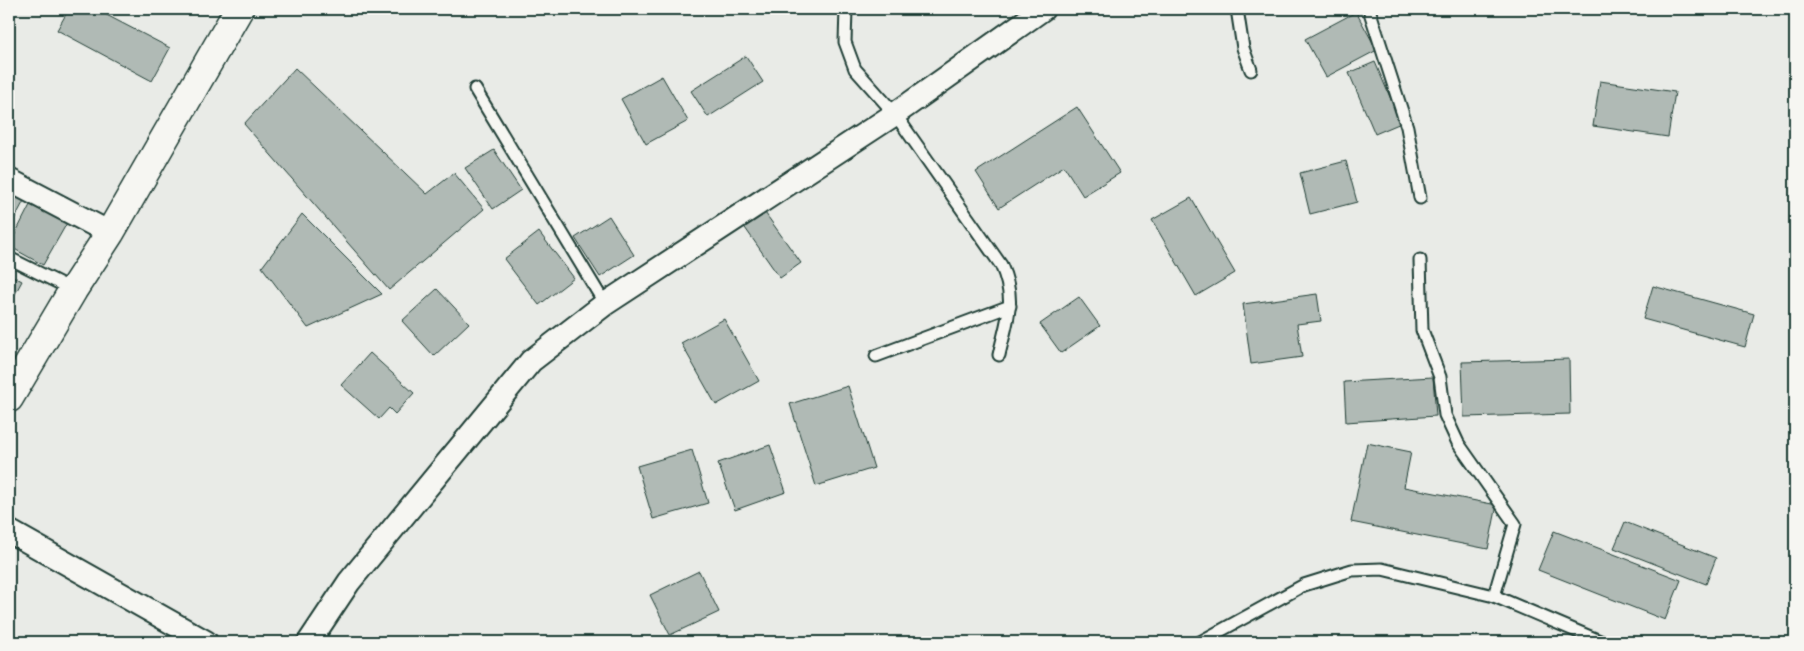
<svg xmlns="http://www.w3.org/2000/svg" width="1804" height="651" viewBox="0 0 1804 651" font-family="Caveat,sans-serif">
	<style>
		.building { fill: #b0bab5; stroke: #1f3d34 }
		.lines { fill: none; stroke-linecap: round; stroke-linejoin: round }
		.service-casing { stroke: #1f3d34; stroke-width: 15 }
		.minor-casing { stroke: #1f3d34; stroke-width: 26 }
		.tertiary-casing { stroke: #1f3d34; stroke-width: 31 }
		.service { stroke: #f6f6f2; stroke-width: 11 }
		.minor { stroke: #f6f6f2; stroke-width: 22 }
		.tertiary { stroke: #f6f6f2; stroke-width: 28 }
	</style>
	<rect width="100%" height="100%" fill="#e9ebe7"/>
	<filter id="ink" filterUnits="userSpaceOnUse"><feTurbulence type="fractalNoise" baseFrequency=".02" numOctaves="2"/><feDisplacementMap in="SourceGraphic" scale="10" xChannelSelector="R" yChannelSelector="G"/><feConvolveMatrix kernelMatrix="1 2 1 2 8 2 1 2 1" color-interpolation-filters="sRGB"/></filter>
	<g filter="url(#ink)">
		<g class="building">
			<path d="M69,9h26l75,39 -18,33 -95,-51z"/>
			<path d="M1356,12l21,38 -51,27 -21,-38z"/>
			<path d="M746,56l17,26 -55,35 -17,-26z"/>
			<path d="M1375,62l26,61 -26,11 -26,-61z"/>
			<path d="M295,68l132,126 27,-21 30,36 -95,81 -145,-166z"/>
			<path d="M662,76l26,45 -42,23 -25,-45z"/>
			<path d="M1600,81l75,11 -7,45 -75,-11z"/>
			<path d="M1077,107l43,66 -37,23 -19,-30 -65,42 -23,-36z"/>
			<path d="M494,150l27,40 -28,19 -28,-41z"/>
			<path d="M1346,161l11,41 -47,12 -10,-41z"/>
			<path d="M9,190l16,9 -16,30z"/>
			<path d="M1191,198l44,75 -39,23 -44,-76z"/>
			<path d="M31,203l36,20 -24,42 -34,-19z"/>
			<path d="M763,210l38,53 -21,15 -37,-53z"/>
			<path d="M302,214l80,80 -74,34 -46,-61z"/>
			<path d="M609,216l25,39 -34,22 -25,-39z"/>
			<path d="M539,232l35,46 -35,27 -35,-46z"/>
			<path d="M9,274l13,7 -13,24z"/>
			<path d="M1653,286l101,28 -9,33 -102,-28z"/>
			<path d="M437,289l32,34 -35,33 -32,-35z"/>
			<path d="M1317,294l4,27 -24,3 5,33 -51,7 -8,-60z"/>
			<path d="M1079,297l21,29 -39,27 -21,-29z"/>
			<path d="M724,319l35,62 -43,24 -35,-62z"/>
			<path d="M370,353l44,40 -19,21 -6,-6 -10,11 -38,-34z"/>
			<path d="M1569,359l1,55 -106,3 -2,-55z"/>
			<path d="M1433,377l3,39 -90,6 -2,-40z"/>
			<path d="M848,386l26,82 -58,18 -26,-82z"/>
			<path d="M1367,443l44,9 -7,35 93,18 -9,44 -137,-27z"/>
			<path d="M770,445l16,47 -51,18 -17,-47z"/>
			<path d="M692,450l16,53 -55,16 -16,-53z"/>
			<path d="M1625,522l91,36 -10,26 -92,-36z"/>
			<path d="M1554,531l127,49 -16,40 -127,-50z"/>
			<path d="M699,571l20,41 -49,23 -20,-40z"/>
		</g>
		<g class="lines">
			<g class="service-casing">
				<g id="service">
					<path d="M846,9l-1,33 10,27 40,45 106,151c16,36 6,54 -2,90"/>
					<path d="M1237,9l6,39 8,22"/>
					<path d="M1369,9l38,118 13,71"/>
					<path d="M475,89l130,215"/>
					<path d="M9,258l64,32"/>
					<path d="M1420,260l2,70 18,47 5,38 13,28 57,81 -21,72"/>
					<path d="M876,356l134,-50"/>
					<path d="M1200,642l104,-57 48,-15 30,-1 112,27 108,46"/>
				</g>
			</g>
			<g class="minor-casing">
				<g id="minor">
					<path d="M9,180l101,53"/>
					<path d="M9,531l197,111"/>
					<path d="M309,642l40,-60 182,-221 74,-57 290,-190 148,-105"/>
				</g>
			</g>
			<g class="tertiary-casing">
				<path id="tertiary" d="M9,398l64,-108 37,-57 129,-224"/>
			</g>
			<use href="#service" class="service"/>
			<use href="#minor" class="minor"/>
			<use href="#tertiary" class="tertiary"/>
		</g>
	</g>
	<rect width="1804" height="651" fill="none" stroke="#f6f6f2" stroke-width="30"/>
	<rect x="15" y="15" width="1774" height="621" fill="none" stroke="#1f3d34" stroke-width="2" filter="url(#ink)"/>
</svg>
